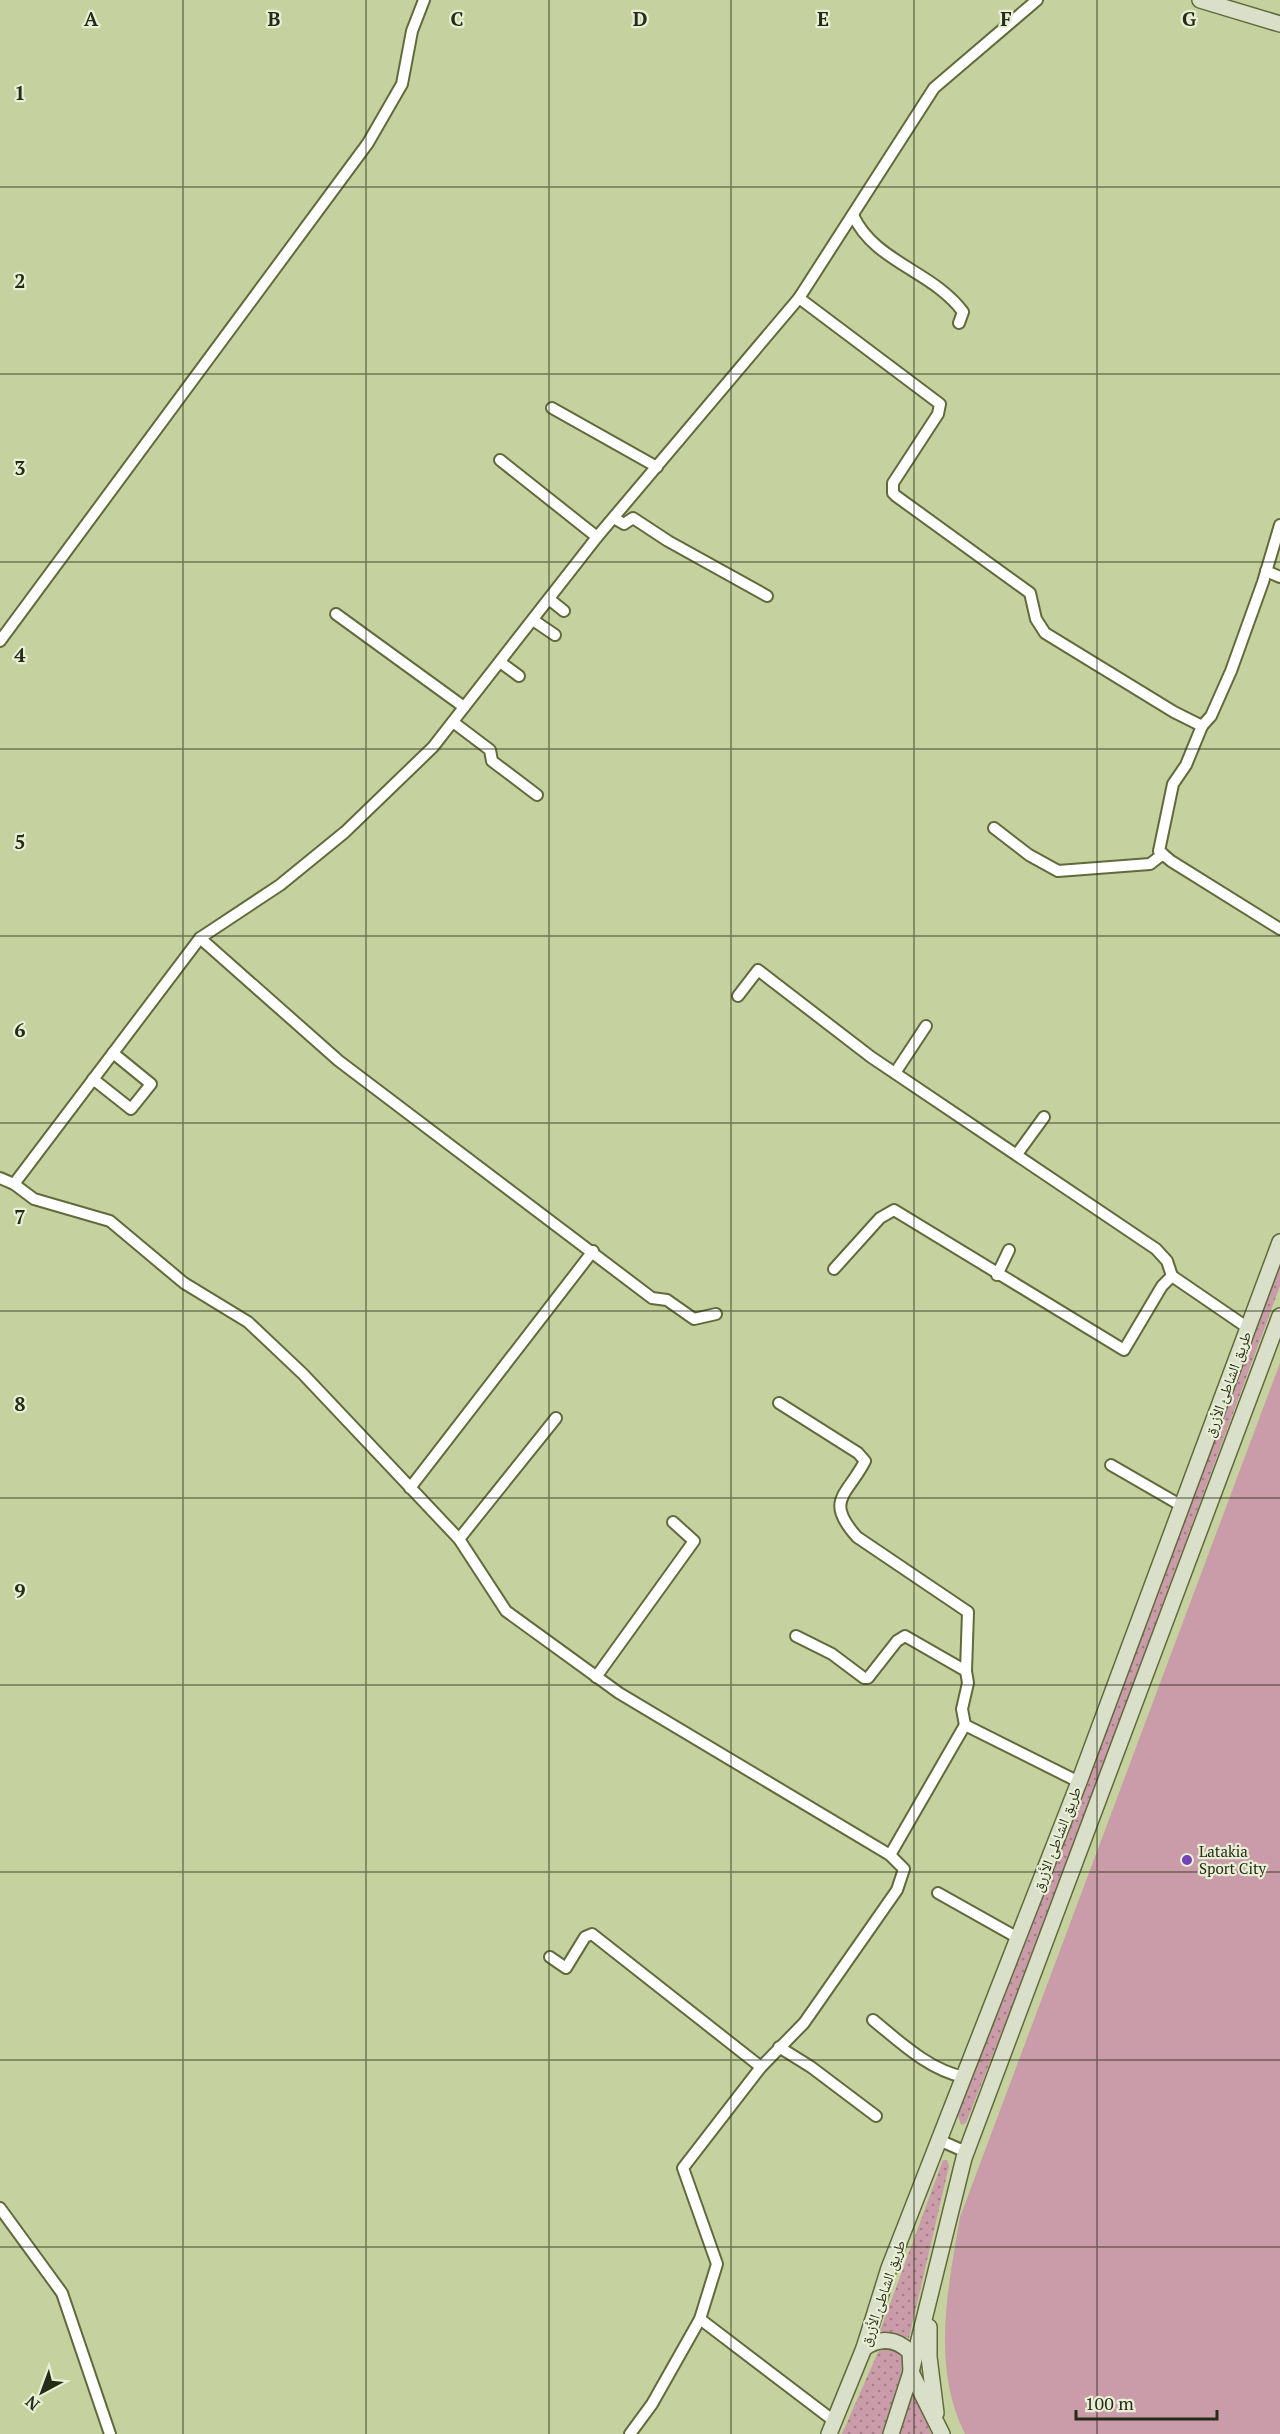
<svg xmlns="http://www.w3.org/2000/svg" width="1280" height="2434" viewBox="0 0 1280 2434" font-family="'PT Serif','Noto Naskh Arabic',serif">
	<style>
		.green { fill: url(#green-dots) }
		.pitch { fill: #ca9ba9 }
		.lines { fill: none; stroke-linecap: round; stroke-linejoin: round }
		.street-casing { stroke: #606a3b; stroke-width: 14 }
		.secondary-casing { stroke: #606a3b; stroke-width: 18 }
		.street { stroke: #fff; stroke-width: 10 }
		.secondary { stroke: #dadfc9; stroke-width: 15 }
		.grid { fill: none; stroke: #262b17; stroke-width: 1.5; stroke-opacity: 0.55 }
		.poi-dot { fill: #7342b9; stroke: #e8efd5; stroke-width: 2 }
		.labels { text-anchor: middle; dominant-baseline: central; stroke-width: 4.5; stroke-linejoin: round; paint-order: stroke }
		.street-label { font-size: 15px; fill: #262b17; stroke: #e8efd5 }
		.poi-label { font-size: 15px; fill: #262b17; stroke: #e8efd5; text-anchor: start }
		.grid-label { font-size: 20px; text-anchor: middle; font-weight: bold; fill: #262b17; stroke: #e8efd5; stroke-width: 4.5; stroke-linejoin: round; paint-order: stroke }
	</style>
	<defs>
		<pattern id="green-dots" width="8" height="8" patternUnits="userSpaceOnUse" patternTransform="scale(1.5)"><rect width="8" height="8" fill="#ca9ba9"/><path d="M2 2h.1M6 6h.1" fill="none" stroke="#a47f89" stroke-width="1.8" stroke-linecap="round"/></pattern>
	</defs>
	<rect width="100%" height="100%" fill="#c5d19e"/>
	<g class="green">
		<path d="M1280,1261v25l-238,644 -76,193 -5,2 -3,-10 146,-380z"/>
		<path d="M943,2160h4l2,6 -40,172 -29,-7z"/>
		<path d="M888,2346l13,6c8,24 -8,59 -17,82h-42l36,-82z"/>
		<path d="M914,2388l17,46h-32z"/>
	</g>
	<path class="pitch" d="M1280,1363v1071h-315c-34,-68 -17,-146 -5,-217z"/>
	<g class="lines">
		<g class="street-casing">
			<g id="street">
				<path d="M853,215c21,47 80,56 110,97l-4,11"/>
				<path d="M799,298l141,106 -2,10 -45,69v10l3,3 134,97 6,26 9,14 129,79 28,14 9,-10 20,-45 32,-89 17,-57"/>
				<path d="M552,408l105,59"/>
				<path d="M500,460l97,77"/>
				<path d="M614,518l10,6 9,-6 35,23 99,55"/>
				<path d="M1266,571l14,6"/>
				<path d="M549,599l15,12"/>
				<path d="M336,614l128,93"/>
				<path d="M533,620l22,15"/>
				<path d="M0,641l368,-498 34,-59 10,-53 12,-31"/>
				<path d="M500,662l19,14"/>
				<path d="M453,722l37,28 2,11 45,34"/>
				<path d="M1202,726l-16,39 -13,19 -14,67 12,10 109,68"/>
				<path d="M994,828l35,27 29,16 92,-7 13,-10"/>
				<path d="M200,938l139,123 313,237 15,2 27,19 22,-5"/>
				<path d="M738,996l20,-26 113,87 285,192 11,12 5,15"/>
				<path d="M895,1073l31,-47"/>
				<path d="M93,1079l38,30 20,-25 -38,-31"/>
				<path d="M1017,1154l27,-37"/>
				<path d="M0,1178l14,6 20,15 76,22 74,62 64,39 55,52 156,165 47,72 113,82 271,162 14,14 -7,21 -93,133 -43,44 -78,101 34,96 -17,55 -48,85 -22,30"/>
				<path d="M14,1184l186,-246 80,-53 65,-53 88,-85 164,-210 202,-239 135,-210 103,-88"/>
				<path d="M834,1269l46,-51 14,-8 230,140 38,-64 10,-10 76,52"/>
				<path d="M997,1275l12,-25"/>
				<path d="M779,1403l79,50 7,8c-18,35 -41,39 -8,76l111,75 -2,59 2,12 -6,26 3,16"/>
				<path d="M1111,1465l71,41"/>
				<path d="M410,1488l183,-237"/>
				<path d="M459,1539l97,-121"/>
				<path d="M796,1636l36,18 32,24h4l29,-37 8,-5 61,35"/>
				<path d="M596,1677l98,-136 -21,-19"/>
				<path d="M890,1855l75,-130 114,57"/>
				<path d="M938,1893l80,45"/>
				<path d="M550,1957l16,11 19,-31 7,-3 169,133"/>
				<path d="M873,2020c27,22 56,50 91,57"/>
				<path d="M779,2047l32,20 65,49"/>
				<path d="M939,2140l27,12"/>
				<path d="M0,2208l62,85 48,141"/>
				<path d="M700,2319l134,102"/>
			</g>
		</g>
		<g class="secondary-casing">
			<g id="secondary">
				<path d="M1200,0l80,24"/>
				<path d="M929,2327v30l7,56"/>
				<path d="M864,2348c16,-11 32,-10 46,4l1,20 31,62"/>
				<path d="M829,2434l35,-86 25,-80 190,-486 201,-540"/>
				<path d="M891,2434l20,-62 53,-214 316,-842"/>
			</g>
		</g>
		<use href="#street" class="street"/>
		<use href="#secondary" class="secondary"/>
	</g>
	<path class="grid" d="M183,0v2434M366,0v2434M549,0v2434M731,0v2434M914,0v2434M1097,0v2434M0,187h1280M0,374h1280M0,562h1280M0,749h1280M0,936h1280M0,1123h1280M0,1311h1280M0,1498h1280M0,1685h1280M0,1872h1280M0,2060h1280M0,2247h1280"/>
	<circle class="poi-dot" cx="1187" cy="1860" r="6"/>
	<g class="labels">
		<g class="street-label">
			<text transform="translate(1227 1384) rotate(-70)">طريق الشاطئ الأزرق</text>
			<text transform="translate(1056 1839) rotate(-69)">طريق الشاطئ الأزرق</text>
			<text transform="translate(882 2293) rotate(-71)">طريق الشاطئ الأزرق</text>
		</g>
		<g class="poi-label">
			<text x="1199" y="1851">Latakia<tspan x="1199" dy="17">Sport City</tspan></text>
		</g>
	</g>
	<g class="grid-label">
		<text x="91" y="26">A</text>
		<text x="274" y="26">B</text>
		<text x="457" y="26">C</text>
		<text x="640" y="26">D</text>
		<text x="823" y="26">E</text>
		<text x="1006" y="26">F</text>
		<text x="1189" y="26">G</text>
		<text x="20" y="100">1</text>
		<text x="20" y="288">2</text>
		<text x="20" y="475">3</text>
		<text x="20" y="662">4</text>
		<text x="20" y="849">5</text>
		<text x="20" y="1037">6</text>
		<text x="20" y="1224">7</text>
		<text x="20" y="1411">8</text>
		<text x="20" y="1598">9</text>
	</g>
	<g transform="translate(42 2392) rotate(221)" stroke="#e8efd5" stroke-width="4.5" paint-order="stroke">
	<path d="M0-4.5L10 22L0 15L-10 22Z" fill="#262b17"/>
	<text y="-9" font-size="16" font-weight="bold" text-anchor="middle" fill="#262b17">N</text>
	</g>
	<path d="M1076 2410v9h141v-9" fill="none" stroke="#262b17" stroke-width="3"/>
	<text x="1085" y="2410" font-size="18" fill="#262b17" stroke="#e8efd5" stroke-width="4.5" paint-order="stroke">100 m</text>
</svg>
